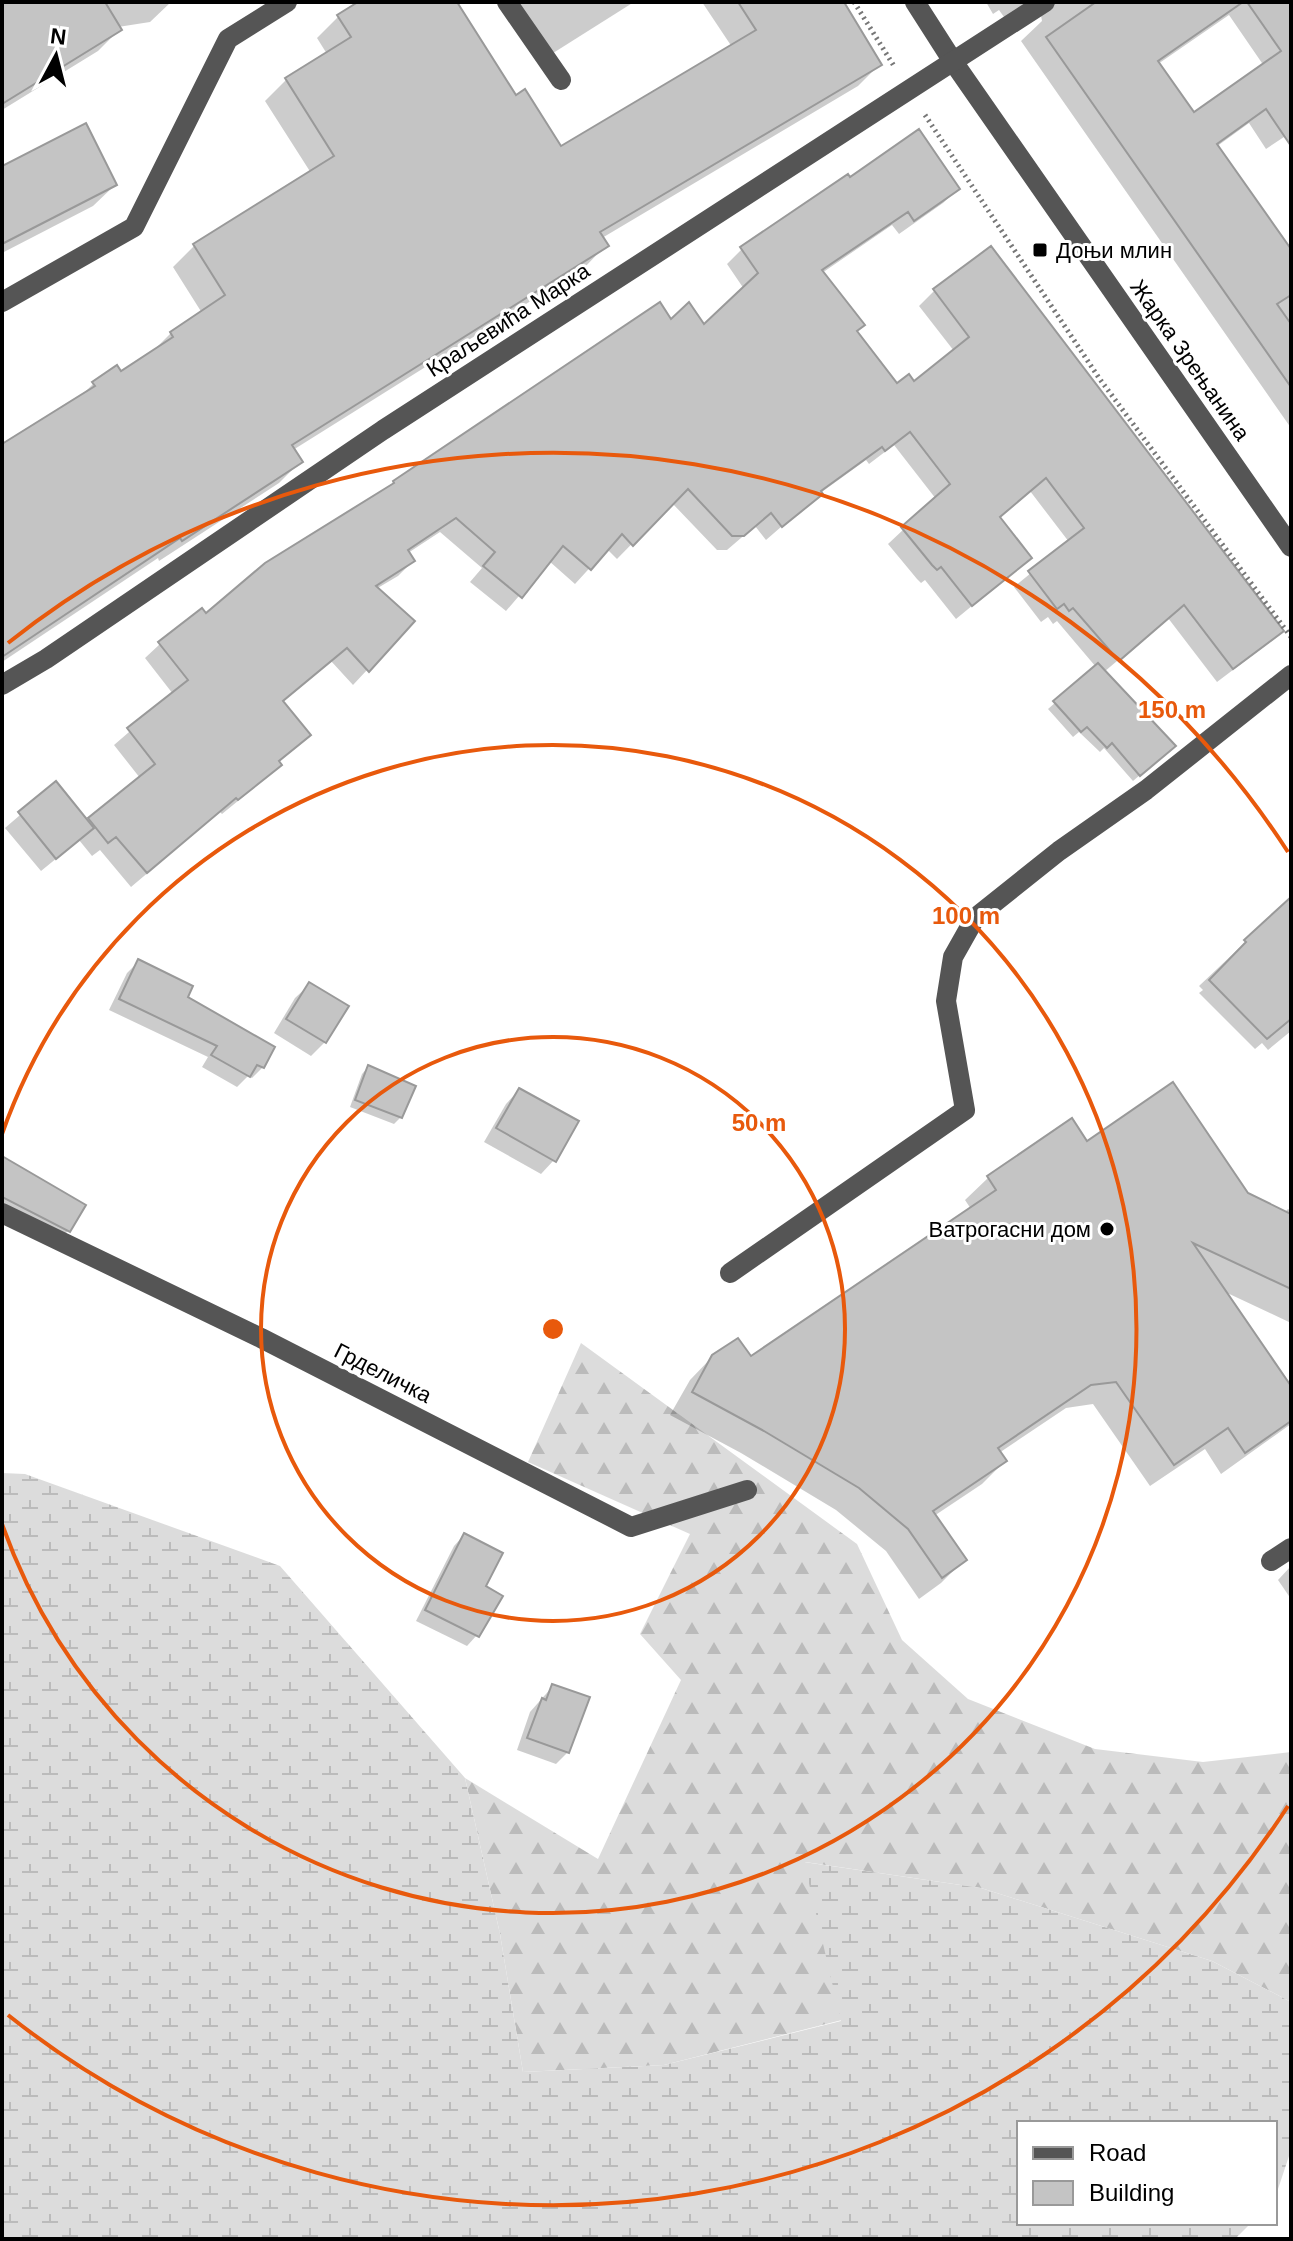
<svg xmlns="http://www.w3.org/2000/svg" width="1293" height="2241" viewBox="0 0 1293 2241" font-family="Arial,sans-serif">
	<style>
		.forest { fill: url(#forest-firs) }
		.wetland { fill: url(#wetland-marsh) }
		.shadow { fill: #0003; fill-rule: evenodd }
		.building { fill: #c4c4c4; stroke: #999; stroke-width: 2 }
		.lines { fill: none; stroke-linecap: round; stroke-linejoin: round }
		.path { stroke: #777; stroke-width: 5; stroke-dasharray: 2 4; stroke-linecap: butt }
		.minor { stroke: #555; stroke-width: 20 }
		.ring { fill: none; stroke: #e8590c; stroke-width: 4 }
		.poi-dot { fill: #000; stroke: #fff; stroke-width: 3 }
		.labels { text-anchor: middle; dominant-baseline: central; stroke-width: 6; stroke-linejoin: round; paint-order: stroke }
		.poi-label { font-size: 22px; fill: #000; stroke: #fff; text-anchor: start }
		.street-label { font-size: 22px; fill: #000; stroke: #fff }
		.centre { fill: #e8590c; stroke: #fff; stroke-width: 4 }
		.ring-label { font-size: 24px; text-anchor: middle; font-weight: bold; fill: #e8590c; stroke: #fff; stroke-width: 6; stroke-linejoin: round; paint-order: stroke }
	</style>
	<defs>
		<pattern id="forest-firs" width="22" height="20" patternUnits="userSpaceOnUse" patternTransform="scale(2)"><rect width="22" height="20" fill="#dcdcdc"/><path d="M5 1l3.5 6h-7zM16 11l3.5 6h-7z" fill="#bbb"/></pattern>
		<pattern id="wetland-marsh" width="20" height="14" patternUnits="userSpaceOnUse" patternTransform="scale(2)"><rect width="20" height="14" fill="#dcdcdc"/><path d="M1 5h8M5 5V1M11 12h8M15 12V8" fill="none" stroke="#bbb"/></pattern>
	</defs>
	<rect width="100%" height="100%" fill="#fff"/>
	<path class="forest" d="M581,1343l276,201 45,96 66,59 127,50 108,13 88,-10v250l-79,-41 -231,-73 -176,-26 37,158 -178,45 -141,7 -23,-138 -35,-156 133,81 83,-179 -41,-46 50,-100 -162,-72z"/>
	<path class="wetland" d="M2,1473l23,1 255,92 185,212 35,156 23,138 141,-7 177,-44 -37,-159 177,26 231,73 79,41v148l-16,48v-75h-256v100h232l-16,16h-1233z"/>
	<g class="shadow">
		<path d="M2,2h169l-21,20 -32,5 2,2 -22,22 -96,59z"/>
		<path d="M362,2h93l61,96 44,51 172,-102 -30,-45h135l42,63 -21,21 -256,152 4,7 -21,22 -292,183 7,12 -21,21 -120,78 -1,-3 -156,104v-215l76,-48 16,-16 26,-9 30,-20 21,-21 31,-20 -29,-46 21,-21 117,-73 -46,-72 22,-22 40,-25 -10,-16 22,-22z"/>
		<path d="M517,2h117l-84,53z"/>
		<path d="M986,2h305v140l-4,-7 -21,14 -17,-26 -33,24 75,105v176l-270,-387 21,-20 -2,-11 -36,7 -5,-7 -6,4zM1229,15l35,51 -70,49 -36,-51z"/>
		<path d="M2,168l113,17 -22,21 -91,47z"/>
		<path d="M958,189l-15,14 -44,31 -7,-9 -70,48 33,59 41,54 17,-3 41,-32 -35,-45 15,-15 56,-43 291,382 -15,15 -49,37 -49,-64 -64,54 63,80 -34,29 -29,-33 -4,4 -21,-20 -6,5 -25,-28 48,-42 -39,-46 -4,3 -5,-7 -7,5 -27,-35 55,-45 -39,-51 -32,27 32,40 -74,61 -31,-39 -4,3 -4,-4 -29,-35 48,-45 -42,-54 -25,19 -3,-4 -47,34 -53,46 -11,-14 -28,24h-10l-45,-47 -55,56 -10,-10 -32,35 -26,-23 -43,50 -36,-29 12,-14 -42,-36 -32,21 5,8 -15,15 -22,13 -9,81 -14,15 -22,-24 -49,41 26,33 -30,28 1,1 -14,15 -43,35 -2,-2 -89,75 -31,-37 -8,6 -13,-16 -38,31 -36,-43 51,-44 30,38 54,-44 -26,-33 59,-51 -28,-36 15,-14 46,-29 178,-123 10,-10 277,-160 33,5 40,-38 -17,-25 15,-15z"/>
		<path d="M1291,899v132l-23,19 -6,-7 -7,6 -56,-56 4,-3 -4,-4z"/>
		<path d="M138,962l47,36 78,69 -11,11 -4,-2 -11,11 -35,-20 6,-10 -99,-47 18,-37z"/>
		<path d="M309,985l16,57 -14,14 -37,-23 21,-35z"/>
		<path d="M368,1067l33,50 -7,7 -44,-17 12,-33z"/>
		<path d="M519,1090l35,70 -13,14 -57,-32 22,-38z"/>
		<path d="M1071,1121l16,23 160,51 37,18 4,-4 3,2v112l-68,-32 68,99v34l-70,50 -16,-25 -55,37 -57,-82 -27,4 -67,45 6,8 -23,23 -48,32 30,44 -23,23 -22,16 -33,-48 -50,-41 -95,-57 -71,-38 20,-35 23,-24 37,3 221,-150 -6,-9 23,-22z"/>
		<path d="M2,1173l67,57 -14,14 -53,-27z"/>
		<path d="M464,1535l20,52 -7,48 -10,11 -51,-25 38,-75z"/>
		<path d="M1291,1566v33l-13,-19z"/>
		<path d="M553,1686l15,66 -12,12 -39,-14 13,-38z"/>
	</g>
	<g class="building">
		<path d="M2,2h103l17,28 -120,74z"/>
		<path d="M358,2h99l59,93 9,-6 36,57 195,-116 -18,-28h106l38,63 -282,167 9,14 -317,199 11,17 -121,79 -2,-3 -178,119v-213l93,-58 -3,-4 25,-17 4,6 52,-34 -3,-5 55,-37 -32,-51 141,-88 -49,-78 66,-41 -14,-22z"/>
		<path d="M1096,2h147l-85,59 36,51 87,-61 -34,-49h44v144l-25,-37 -49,35 74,105v46l-14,9 14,20v63l-245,-350z"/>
		<path d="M86,123l31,62 -115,59v-78z"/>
		<path d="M919,129l41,60 -46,32 -6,-9 -86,58 43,55 -8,6 40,52 12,-9 5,7 55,-44 -36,-48 58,-43 293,385 -51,38 -49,-64 -65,56 -46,-53 -4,3 -5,-7 -7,5 -29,-38 56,-43 -38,-50 -46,39 32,41 -60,48 -31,-39 -4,3 -5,-5 -31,-38 49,-43 -40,-52 -25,19 -3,-4 -61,44 2,3 -41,33 -11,-14 -27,23h-12l-44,-47 -55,57 -11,-12 -31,36 -28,-24 -41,52 -39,-32 12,-14 -39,-34 -48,32 7,11 -39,25 39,35 -46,51 -22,-24 -64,53 28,34 -32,26 3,4 -44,35 -2,-2 -89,75 -31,-36 -8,6 -20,-25 67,-54 -28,-36 61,-48 -30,-38 44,-34 4,5 59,-50 129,-80 -1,-2 267,-179 11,17 18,-17 15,22 54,-51 -18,-26 108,-73 2,3z"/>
		<path d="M1098,663l78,83 -36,30 -28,-33 -5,5 -20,-21 -6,5 -28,-31z"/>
		<path d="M56,781l38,47 -38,31 -38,-47z"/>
		<path d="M1291,897v122l-24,20 -58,-59 37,-38 -2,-2z"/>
		<path d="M138,959l55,27 -5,11 87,50 -11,21 -7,-3 -7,12 -39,-22 6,-9 -98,-47z"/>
		<path d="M309,982l40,24 -23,37 -40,-24z"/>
		<path d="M368,1065l48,21 -14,32 -47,-18z"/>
		<path d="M1173,1082l75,111 43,21v75l-98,-46 98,143v35l-46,32 -17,-25 -54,37 -58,-83 -25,3 -93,63 9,13 -74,50 34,49 -25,18 -34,-49 -49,-41 -95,-57 -72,-39 20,-37 26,-17 13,18 245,-166 -9,-14 85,-58 15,23z"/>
		<path d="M519,1088l60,33 -23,41 -60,-34z"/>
		<path d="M2,1156l84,49 -16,27 -68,-35z"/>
		<path d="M464,1533l39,20 -17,33 17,10 -24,41 -54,-27z"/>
		<path d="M552,1684l38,13 -21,56 -42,-15 15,-40 4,2z"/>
	</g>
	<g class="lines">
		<g class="path">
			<path d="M854,2l40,64"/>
			<path d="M925,115l174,263 192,259"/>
		</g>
		<g class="minor">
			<path d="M507,2l54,78"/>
			<path d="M915,2l39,61 337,484"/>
			<path d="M2,302l132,-75 94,-188 59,-37"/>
			<path d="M2,685l44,-26 337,-229 662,-428"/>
			<path d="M2,1213l259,125 370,189 116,-37"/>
			<path d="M730,1273l235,-163 -19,-109 7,-44 22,-39 84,-67 87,-61 145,-115"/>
			<path d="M1271,1561l20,-13"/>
		</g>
	</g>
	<g class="ring">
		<circle cx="553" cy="1329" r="292"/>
		<path d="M2 1134A584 584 0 1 1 2 1524"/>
		<path d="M1288 1806A876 876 0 0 1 8 2015M8 643A876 876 0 0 1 1288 852"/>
	</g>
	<g class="poi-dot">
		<rect x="1032" y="242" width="16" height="16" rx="4"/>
		<circle cx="1107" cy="1229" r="8"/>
	</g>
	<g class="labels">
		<g class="poi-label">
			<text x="1056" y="250">Доњи млин</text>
			<text x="1091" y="1229" text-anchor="end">Ватрогасни дом</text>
		</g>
		<g class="street-label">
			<text transform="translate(508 320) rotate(-33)">Краљевића Марка</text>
			<text transform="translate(1190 360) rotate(55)">Жарка Зрењанина</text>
			<text transform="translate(383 1373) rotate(27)">Грделичка</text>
		</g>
	</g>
	<circle cx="553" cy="1329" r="12" class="centre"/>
	<g class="ring-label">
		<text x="1172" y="718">150 m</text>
		<text x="966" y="924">100 m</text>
		<text x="759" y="1131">50 m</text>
	</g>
	<rect width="1293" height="2241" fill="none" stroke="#000000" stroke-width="8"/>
	<rect x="1017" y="2121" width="260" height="104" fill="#ffffff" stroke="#999999" stroke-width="2"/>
	<rect x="1033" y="2147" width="40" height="12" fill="#555555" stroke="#999999" stroke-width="2"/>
	<text x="1089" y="2161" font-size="24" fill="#000000">Road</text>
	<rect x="1033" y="2181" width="40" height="24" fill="#c4c4c4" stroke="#999999" stroke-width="2"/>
	<text x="1089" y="2201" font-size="24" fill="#000000">Building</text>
	<g transform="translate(56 56) rotate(7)" stroke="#ffffff" stroke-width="6" paint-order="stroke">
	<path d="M0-6L14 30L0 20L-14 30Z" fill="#000000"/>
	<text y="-12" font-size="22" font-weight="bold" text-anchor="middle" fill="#000000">N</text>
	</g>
</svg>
